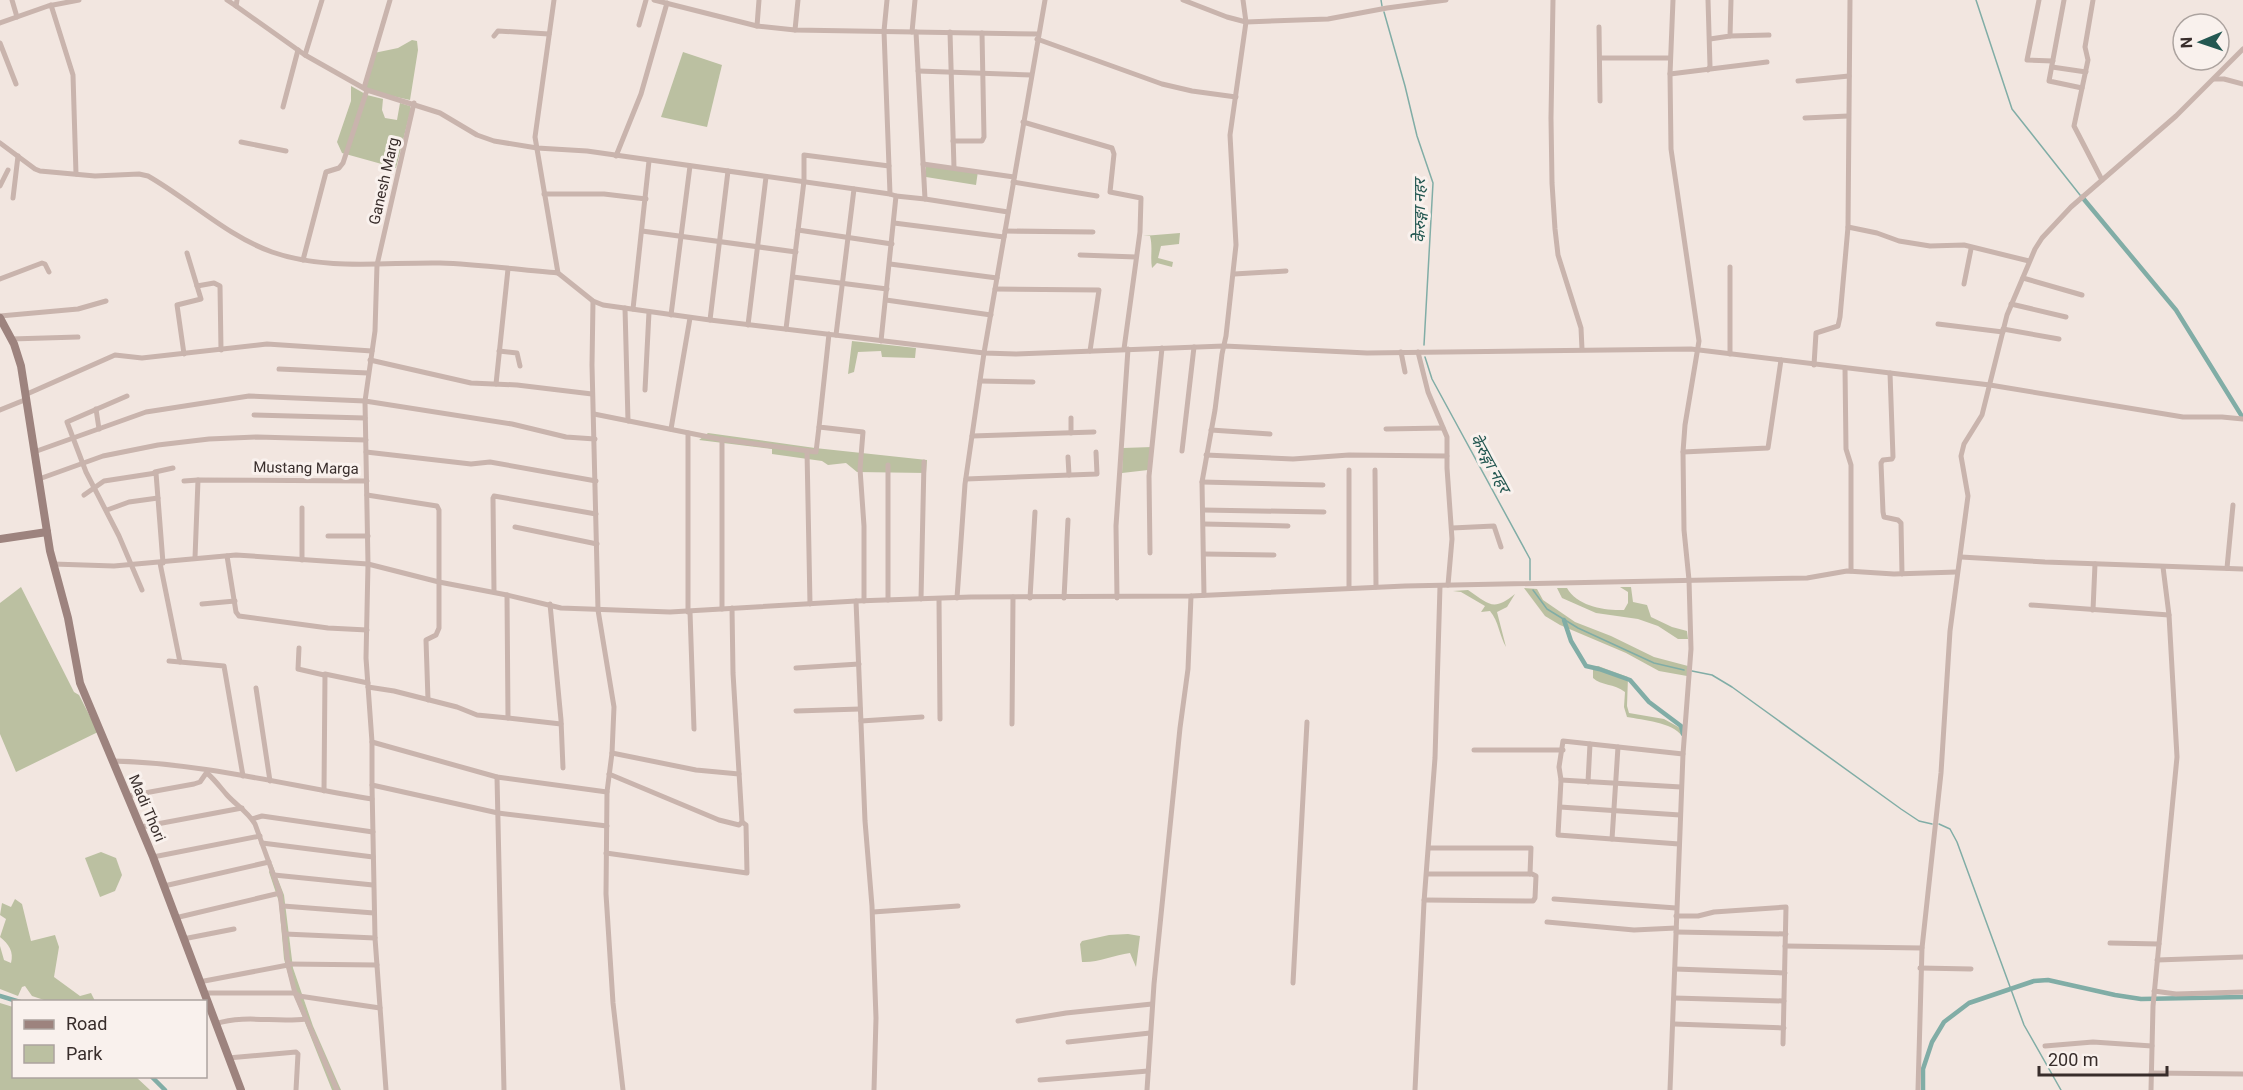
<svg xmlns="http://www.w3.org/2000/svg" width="2243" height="1090" viewBox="0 0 2243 1090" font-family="Roboto,'Noto Sans Devanagari',sans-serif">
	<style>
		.green { fill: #bbc0a1 }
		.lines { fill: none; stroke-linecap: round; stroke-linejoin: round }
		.stream { stroke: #81ada6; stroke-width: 1.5 }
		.canal { stroke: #81ada6; stroke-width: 4.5 }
		.street { stroke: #c9b4ad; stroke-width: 5 }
		.secondary { stroke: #9d837e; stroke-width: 8 }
		.labels { text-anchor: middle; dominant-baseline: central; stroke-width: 6; stroke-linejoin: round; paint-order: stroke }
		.street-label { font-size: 15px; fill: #382d2b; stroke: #f9f1ed }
		.water-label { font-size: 16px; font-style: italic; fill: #235751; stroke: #f9f1ed }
	</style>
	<rect width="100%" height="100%" fill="#f2e6e0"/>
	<g class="green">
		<path d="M412,40l5,1 1,9 -8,50 -41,-9 -7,-4 12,-34 24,-5z"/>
		<path d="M683,52l39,13 -15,62 -46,-10z"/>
		<path d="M351,86l16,9 16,4 -1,11 3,8 12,2 3,-17 10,3 1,3 -15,59 -54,-15 -5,-11 14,-41z"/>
		<path d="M926,166l52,5 -2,14 -50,-8z"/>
		<path d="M1180,233l-1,11 -18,2 -3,12 15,4 -1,5 -15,-4 -5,5c-2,-11 1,-21 -2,-32h-7z"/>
		<path d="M852,341l64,7 -1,10 -33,-1 -1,-6 -23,1 -4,20 -6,2z"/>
		<path d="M708,433l107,15 112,12 -1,13 -69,-1 -11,-9 -18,2 -6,-4 -50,-7v-5l-73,-9z"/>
		<path d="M1152,447l-4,23 -26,3 1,-25z"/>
		<path d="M21,587l53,105 5,3 19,37 -82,40 -16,-38v-131z"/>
		<path d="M1620,587h11l2,15 14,3 4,12 21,10 15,4 1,8h-10l-20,-13 -20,-7 -42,-6 -34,-15 -5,-10h10c10,18 38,23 57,22l4,-7v-11z"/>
		<path d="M1524,588l13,1 6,11 32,22 36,14 43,21 34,9 -1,10 -28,-5 -33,-18 -66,-28 -15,-9z"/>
		<path d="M1468,590c21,14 25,22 47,4l-8,13 -10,5 9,35c-7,-12 -7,-25 -16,-36l-9,1 4,-6 -24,-14 -8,-1z"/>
		<path d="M1598,666l30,11 -1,29 2,7 35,6 18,10v7c-10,-14 -39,-16 -55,-19l-3,-10 1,-15c-11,-9 -24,-6 -32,-14v-10z"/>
		<path d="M101,852l15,6 6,17 -7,16 -15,6 -15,-39z"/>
		<path d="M272,864l12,31 9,73 20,58 28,64h-9l-38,-95 -10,-36 -5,-57 -10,-30z"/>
		<path d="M15,899l7,5 9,37 24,-6 4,12 -5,30 26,19 11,-3 4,8h-48l-15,-5 -7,-10 -3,1 -4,9 -18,-7v-43l4,14 7,3c3,-11 -2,-19 -11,-26l6,-18 -6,-4 2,-12 9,4z"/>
		<path d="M1128,934l12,2 -4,31 -6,-14c-16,2 -33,10 -48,9l-2,-18 2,-3 27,-6z"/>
		<path d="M0,1003l13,4 1,69 122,1 14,13h-150z"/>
	</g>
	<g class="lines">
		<g class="stream">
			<path d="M1381,0l1,6"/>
			<path d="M1976,0l36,109 68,86"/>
			<path d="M1384,12l21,74 12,50 16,47 -9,162"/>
			<path d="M1425,357l7,22 98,180v21"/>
			<path d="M1533,590l14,19 31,19 76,35 30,7"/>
			<path d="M1692,671l20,4 20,12 169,122 18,12 13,3"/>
			<path d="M1939,824l11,5 7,13 67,183 37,65"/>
		</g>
		<g class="canal">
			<path d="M2082,197l94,113 67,108"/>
			<path d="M1564,620l7,21 15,25 13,3 31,11 19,22 32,24 2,8"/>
			<path d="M0,996l20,6"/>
			<path d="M151,1076l14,14"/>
			<path d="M1923,1090v-21l9,-27 12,-20 25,-19 65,-22 14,-1 67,15 26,4 102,-2"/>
		</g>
		<g class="street">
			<path d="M12,0l5,17"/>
			<path d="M227,0l9,6 1,-6"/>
			<path d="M554,0l-19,137 23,136 35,28 10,4 107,15 274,33 32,1 208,-8 143,7 324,-4 299,36 193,32h39l21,2"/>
			<path d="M654,0l103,26 38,4 243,4"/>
			<path d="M1183,0l44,17 19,5 82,-3 59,-11 59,-8"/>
			<path d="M1553,0l-2,118 1,65 3,46 3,26 23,73 1,21"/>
			<path d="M2039,0l-12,60 26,1"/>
			<path d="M2064,0l-15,81 33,7"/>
			<path d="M2093,0l-8,47 3,13 -14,66 28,54"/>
			<path d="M51,5l22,70 3,99"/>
			<path d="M236,6l69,49 62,35 73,23 37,22 17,6 43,7 50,3 303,43"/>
			<path d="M0,23l48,-17 31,-6"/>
			<path d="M639,25l7,-25"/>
			<path d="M757,26l2,-26"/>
			<path d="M1599,27l1,74"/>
			<path d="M795,30l3,-30"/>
			<path d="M912,32l3,-32"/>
			<path d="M950,32l4,136"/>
			<path d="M494,36l4,-5 51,3"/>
			<path d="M1730,36l39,-1"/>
			<path d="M1037,39l125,45 30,7 44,6"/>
			<path d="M1710,39l20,-3 1,-36"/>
			<path d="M0,43l16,41"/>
			<path d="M305,55l17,-55"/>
			<path d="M1600,58h70"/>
			<path d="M2052,67l34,5"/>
			<path d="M1708,70l2,-4 -2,-66"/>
			<path d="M918,71l113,4"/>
			<path d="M1670,74l97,-12"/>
			<path d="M2214,79h10l19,5"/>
			<path d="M1798,81l51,-5"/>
			<path d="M364,88l26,-88"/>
			<path d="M414,103l-37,162 -2,66 -10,70 3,163 -2,94 6,84v43l126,28 109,13"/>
			<path d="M283,107l15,-57"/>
			<path d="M1805,118l43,-2"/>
			<path d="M1023,122l89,26 2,6 -4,38 31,6 -1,34 -16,117"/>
			<path d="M953,141h29l2,-4 -2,-104"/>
			<path d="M241,142l45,9"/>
			<path d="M0,143l35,26 5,2 55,5 44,-2 9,2c42,24 79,60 124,76 54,19 113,10 168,11 39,1 79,7 118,10"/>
			<path d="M616,156l25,-62 26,-91"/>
			<path d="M923,164l91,13"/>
			<path d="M1013,182l84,14"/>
			<path d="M0,186l8,-16"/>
			<path d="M544,194h60l42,5"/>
			<path d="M896,196l29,3 -9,-167"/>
			<path d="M13,198l5,-42"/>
			<path d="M925,199l83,13"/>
			<path d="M894,223l110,14"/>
			<path d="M1848,227l29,6 22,8 31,5 34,-1 65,16"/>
			<path d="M798,230l94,14"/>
			<path d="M642,231l154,21"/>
			<path d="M1005,231l88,1"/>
			<path d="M1080,255l56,2"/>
			<path d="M303,260l23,-88 13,-4 4,-5 24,-73"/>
			<path d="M890,264l107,14"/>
			<path d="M1730,267v87"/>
			<path d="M1234,274l52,-3"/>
			<path d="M793,277l94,12"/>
			<path d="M2023,278l59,17"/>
			<path d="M0,279l42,-16 3,1 4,8"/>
			<path d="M1964,284l7,-35"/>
			<path d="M197,286l17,-3 6,3 1,64"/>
			<path d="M995,289l104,1 -9,61"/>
			<path d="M886,300l105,15"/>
			<path d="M593,301l-1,64 6,245 16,97 -2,46 -5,39 -1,102 7,109 10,87"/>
			<path d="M2011,304l55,13"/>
			<path d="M625,308l3,113"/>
			<path d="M633,309l16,-148"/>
			<path d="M671,315l19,-149"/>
			<path d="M0,316l78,-7 28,-8"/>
			<path d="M710,320l18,-149"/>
			<path d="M1938,324l65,8"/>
			<path d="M748,325l18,-148"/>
			<path d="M786,329l18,-148v-26l85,11"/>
			<path d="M2003,329l56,10"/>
			<path d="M829,334l-10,93 44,5 -3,37 4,57v75"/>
			<path d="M836,335l18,-146"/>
			<path d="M11,339l67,-2"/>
			<path d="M881,341l15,-145 -6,-2 -6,-163 3,-31"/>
			<path d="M499,351l18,2 3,13"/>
			<path d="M1401,352l4,20"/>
			<path d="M1418,352l10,40 19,45v31l5,71 -4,46"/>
			<path d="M184,354l-7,-49 24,-6 -14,-46"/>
			<path d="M370,360l101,23 46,2 75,9"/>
			<path d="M1814,365l2,-32 22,-7 2,-9 8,-90 2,-227"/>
			<path d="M1845,368l1,81 5,16v106"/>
			<path d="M279,369l89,4"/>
			<path d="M1890,373l3,84 -1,2 -9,1 -2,3 2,49 1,5 14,3 3,3 1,51"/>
			<path d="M980,381l53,1"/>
			<path d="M496,384l12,-115"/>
			<path d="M645,390l4,-78"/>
			<path d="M27,394l88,-39 27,3 125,-14 105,7"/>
			<path d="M127,396l-60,26 19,50 33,64 23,54"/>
			<path d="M96,409l3,20"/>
			<path d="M0,410l27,-11"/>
			<path d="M594,414l125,25 97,13 3,-25"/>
			<path d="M254,415l111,3"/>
			<path d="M671,429l19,-111"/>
			<path d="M1386,429l57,-1"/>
			<path d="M1211,430l59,4"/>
			<path d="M1071,433v-15"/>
			<path d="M972,436l122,-4"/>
			<path d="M722,439v170"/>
			<path d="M807,451l3,153"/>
			<path d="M1182,451l12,-104"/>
			<path d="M34,452l112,-40 103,-16 116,5 147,23 54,13 29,2"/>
			<path d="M366,452l105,12 19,-2 106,19"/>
			<path d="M1683,452l85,-4 13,-88"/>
			<path d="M1206,455l87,4 56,-4 98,1"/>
			<path d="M1068,457l1,18"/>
			<path d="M1349,470v118"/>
			<path d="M1375,470l1,117"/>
			<path d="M155,472l18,-4"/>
			<path d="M39,479l64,-23 55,-11 51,-6 48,-2 109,3"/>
			<path d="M966,479l131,-5 -1,-22"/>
			<path d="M184,481l14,-1"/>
			<path d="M1202,482l121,3"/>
			<path d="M84,495l20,-14 52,-8 7,90"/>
			<path d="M367,495l70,11 2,4v118l-3,7 -10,5 2,60"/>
			<path d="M107,510l22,-8 29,-4"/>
			<path d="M1203,510l121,2"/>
			<path d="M1204,524l84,2"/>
			<path d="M515,527l82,17"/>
			<path d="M1452,528l42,-2 7,21"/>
			<path d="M328,536h40"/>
			<path d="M1150,553l-1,-77 13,-128"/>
			<path d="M1204,554l70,1"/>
			<path d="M227,556l9,56 3,4 89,12 39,2"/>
			<path d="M1961,557l84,5 198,7"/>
			<path d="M195,558l3,-78 169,1"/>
			<path d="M302,560v-52"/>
			<path d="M160,563l20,99"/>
			<path d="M53,564l61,2 122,-11 132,9 71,18 68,13 54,13 109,4 186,-11 115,-4 220,-1 214,-10 402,-8 40,-7 47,3 63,-2"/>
			<path d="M2227,568l6,-63"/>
			<path d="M494,592l-1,-94 1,-2 102,18"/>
			<path d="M1204,595l-2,-113 13,-72 7,-56 4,-18 10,-91 -6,-110 16,-113 -3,-22"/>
			<path d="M957,598l8,-114 19,-131 61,-353"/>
			<path d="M1030,598l5,-86"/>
			<path d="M1064,598l4,-78"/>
			<path d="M1117,598l-1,-72 12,-177"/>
			<path d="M921,599l3,-137"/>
			<path d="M939,599l1,120"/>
			<path d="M888,600v-135"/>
			<path d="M856,601l9,220 7,85 4,112 -2,72"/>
			<path d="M202,604l33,-3"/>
			<path d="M550,604l11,116 2,48"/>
			<path d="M2031,605l138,10"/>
			<path d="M2093,610l2,-46"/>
			<path d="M688,612v-179"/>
			<path d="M690,612l4,117"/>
			<path d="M299,648l-1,21 26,6"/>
			<path d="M169,661l55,5 19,110"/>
			<path d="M796,668l63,-4"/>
			<path d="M368,687l26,4 63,16 20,8 31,3 -1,-123"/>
			<path d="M256,688l14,93"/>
			<path d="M796,711l64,-2"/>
			<path d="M508,718l53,6"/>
			<path d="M861,721l61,-4"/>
			<path d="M1012,724l1,-127"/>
			<path d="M372,742l125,35 110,15"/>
			<path d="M1474,750h89"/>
			<path d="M612,753l84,17 43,4"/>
			<path d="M113,761c87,2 173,24 259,38"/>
			<path d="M207,773c8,7 13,14 20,22 9,10 21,17 28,29l25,69 8,72 7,28 42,97"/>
			<path d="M609,774l110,46 20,5 3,-3 -9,-149 -1,-65"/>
			<path d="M497,777l7,313"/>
			<path d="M1561,780l120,7"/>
			<path d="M1588,782l2,-38"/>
			<path d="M372,785l3,153 11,152"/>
			<path d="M324,791l1,-117 43,9"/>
			<path d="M128,796l66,-12 6,-2 7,-10"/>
			<path d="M1560,807l120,8"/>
			<path d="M252,819l10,-3 111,16"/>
			<path d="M141,827l101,-19"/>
			<path d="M1612,839l6,-92"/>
			<path d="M262,843l111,14"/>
			<path d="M1679,844l-121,-9 3,-55 -2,-13 4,-26 120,13"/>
			<path d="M1429,848h102l-1,26"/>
			<path d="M606,853l141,20 -1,-48 -4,-3"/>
			<path d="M153,857l107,-21"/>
			<path d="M274,875l99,10"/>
			<path d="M164,886l105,-24"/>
			<path d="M1554,899l122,9"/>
			<path d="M1424,900l109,1 2,-3 1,-22 -4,-2h-105"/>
			<path d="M283,906l91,7"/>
			<path d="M873,912l85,-6"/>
			<path d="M1676,916h22l16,-4 72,-5 -3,137"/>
			<path d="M175,918l105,-25"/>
			<path d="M1547,922l87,8 42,-2"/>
			<path d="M1676,932l110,2"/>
			<path d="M285,934l90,4"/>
			<path d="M183,939l51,-10"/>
			<path d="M2110,943l49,1"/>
			<path d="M1785,946l137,2"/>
			<path d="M2157,960l86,-3"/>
			<path d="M288,964l89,1"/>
			<path d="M1920,968l51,1"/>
			<path d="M1675,969l110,4"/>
			<path d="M199,982l89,-17"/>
			<path d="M1293,983l14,-261"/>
			<path d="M2154,991l22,3 67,-2"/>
			<path d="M204,993h91l4,3 81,12"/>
			<path d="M1674,998l110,3"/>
			<path d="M1018,1021l48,-8 86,-9"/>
			<path d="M215,1024c32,-10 59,-1 91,-5"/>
			<path d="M1674,1024l110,4"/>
			<path d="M1068,1042l82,-9"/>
			<path d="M2045,1046l48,-4 59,4"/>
			<path d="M228,1058l68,-6 2,2 -2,36"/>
			<path d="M2151,1073l92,1"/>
			<path d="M1040,1080l108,-9"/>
			<path d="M1147,1090l7,-106 26,-256 8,-59 3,-73"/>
			<path d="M1415,1090l9,-188 11,-144 5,-172"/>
			<path d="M1670,1090l13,-336 8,-105 -2,-69 -5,-50 -1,-78 2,-27 14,-84 -28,-192 -1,-75 3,-74"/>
			<path d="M1918,1090l4,-142 19,-175 9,-142 18,-135 -7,-40 3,-12 18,-29 25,-100 28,-66 7,-11 29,-31 105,-91 67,-67"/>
			<path d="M2151,1090l2,-84 24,-249 -8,-142 -6,-48"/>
		</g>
		<g class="secondary">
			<path d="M0,318l14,26 7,22 29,185 18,67 12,65 73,174 88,233"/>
			<path d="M0,539l47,-7"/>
		</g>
	</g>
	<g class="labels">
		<g class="street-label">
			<text transform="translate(384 181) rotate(-77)">Ganesh Marg</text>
			<text transform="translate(306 468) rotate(1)">Mustang Marga</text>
			<text transform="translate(147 808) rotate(67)">Madi Thori</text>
		</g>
		<g class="water-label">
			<text transform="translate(1419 211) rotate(-90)">केेरुङ्गा नहर</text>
			<text transform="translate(1490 463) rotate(61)">केरुङ्गा नहर</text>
		</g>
	</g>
	<rect x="12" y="1000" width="195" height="78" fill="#f9f1ed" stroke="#aca39f" stroke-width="1.5"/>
	<rect x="24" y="1020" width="30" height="9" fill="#9d837e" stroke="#aca39f" stroke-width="1.5"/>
	<text x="66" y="1030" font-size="18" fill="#382d2b">Road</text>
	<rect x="24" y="1045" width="30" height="18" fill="#bbc0a1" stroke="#aca39f" stroke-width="1.5"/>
	<text x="66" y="1060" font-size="18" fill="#382d2b">Park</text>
	<g transform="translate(2201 42) rotate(268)"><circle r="28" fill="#f9f1ed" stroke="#aca39f" stroke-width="1.5"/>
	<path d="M0-4.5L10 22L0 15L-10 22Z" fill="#235751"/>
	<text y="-9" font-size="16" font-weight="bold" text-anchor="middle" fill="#382d2b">N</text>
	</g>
	<path d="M2039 1066v9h128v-9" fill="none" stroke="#382d2b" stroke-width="3"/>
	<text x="2048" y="1066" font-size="18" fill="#382d2b" stroke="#f9f1ed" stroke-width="4.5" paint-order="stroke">200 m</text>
</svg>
